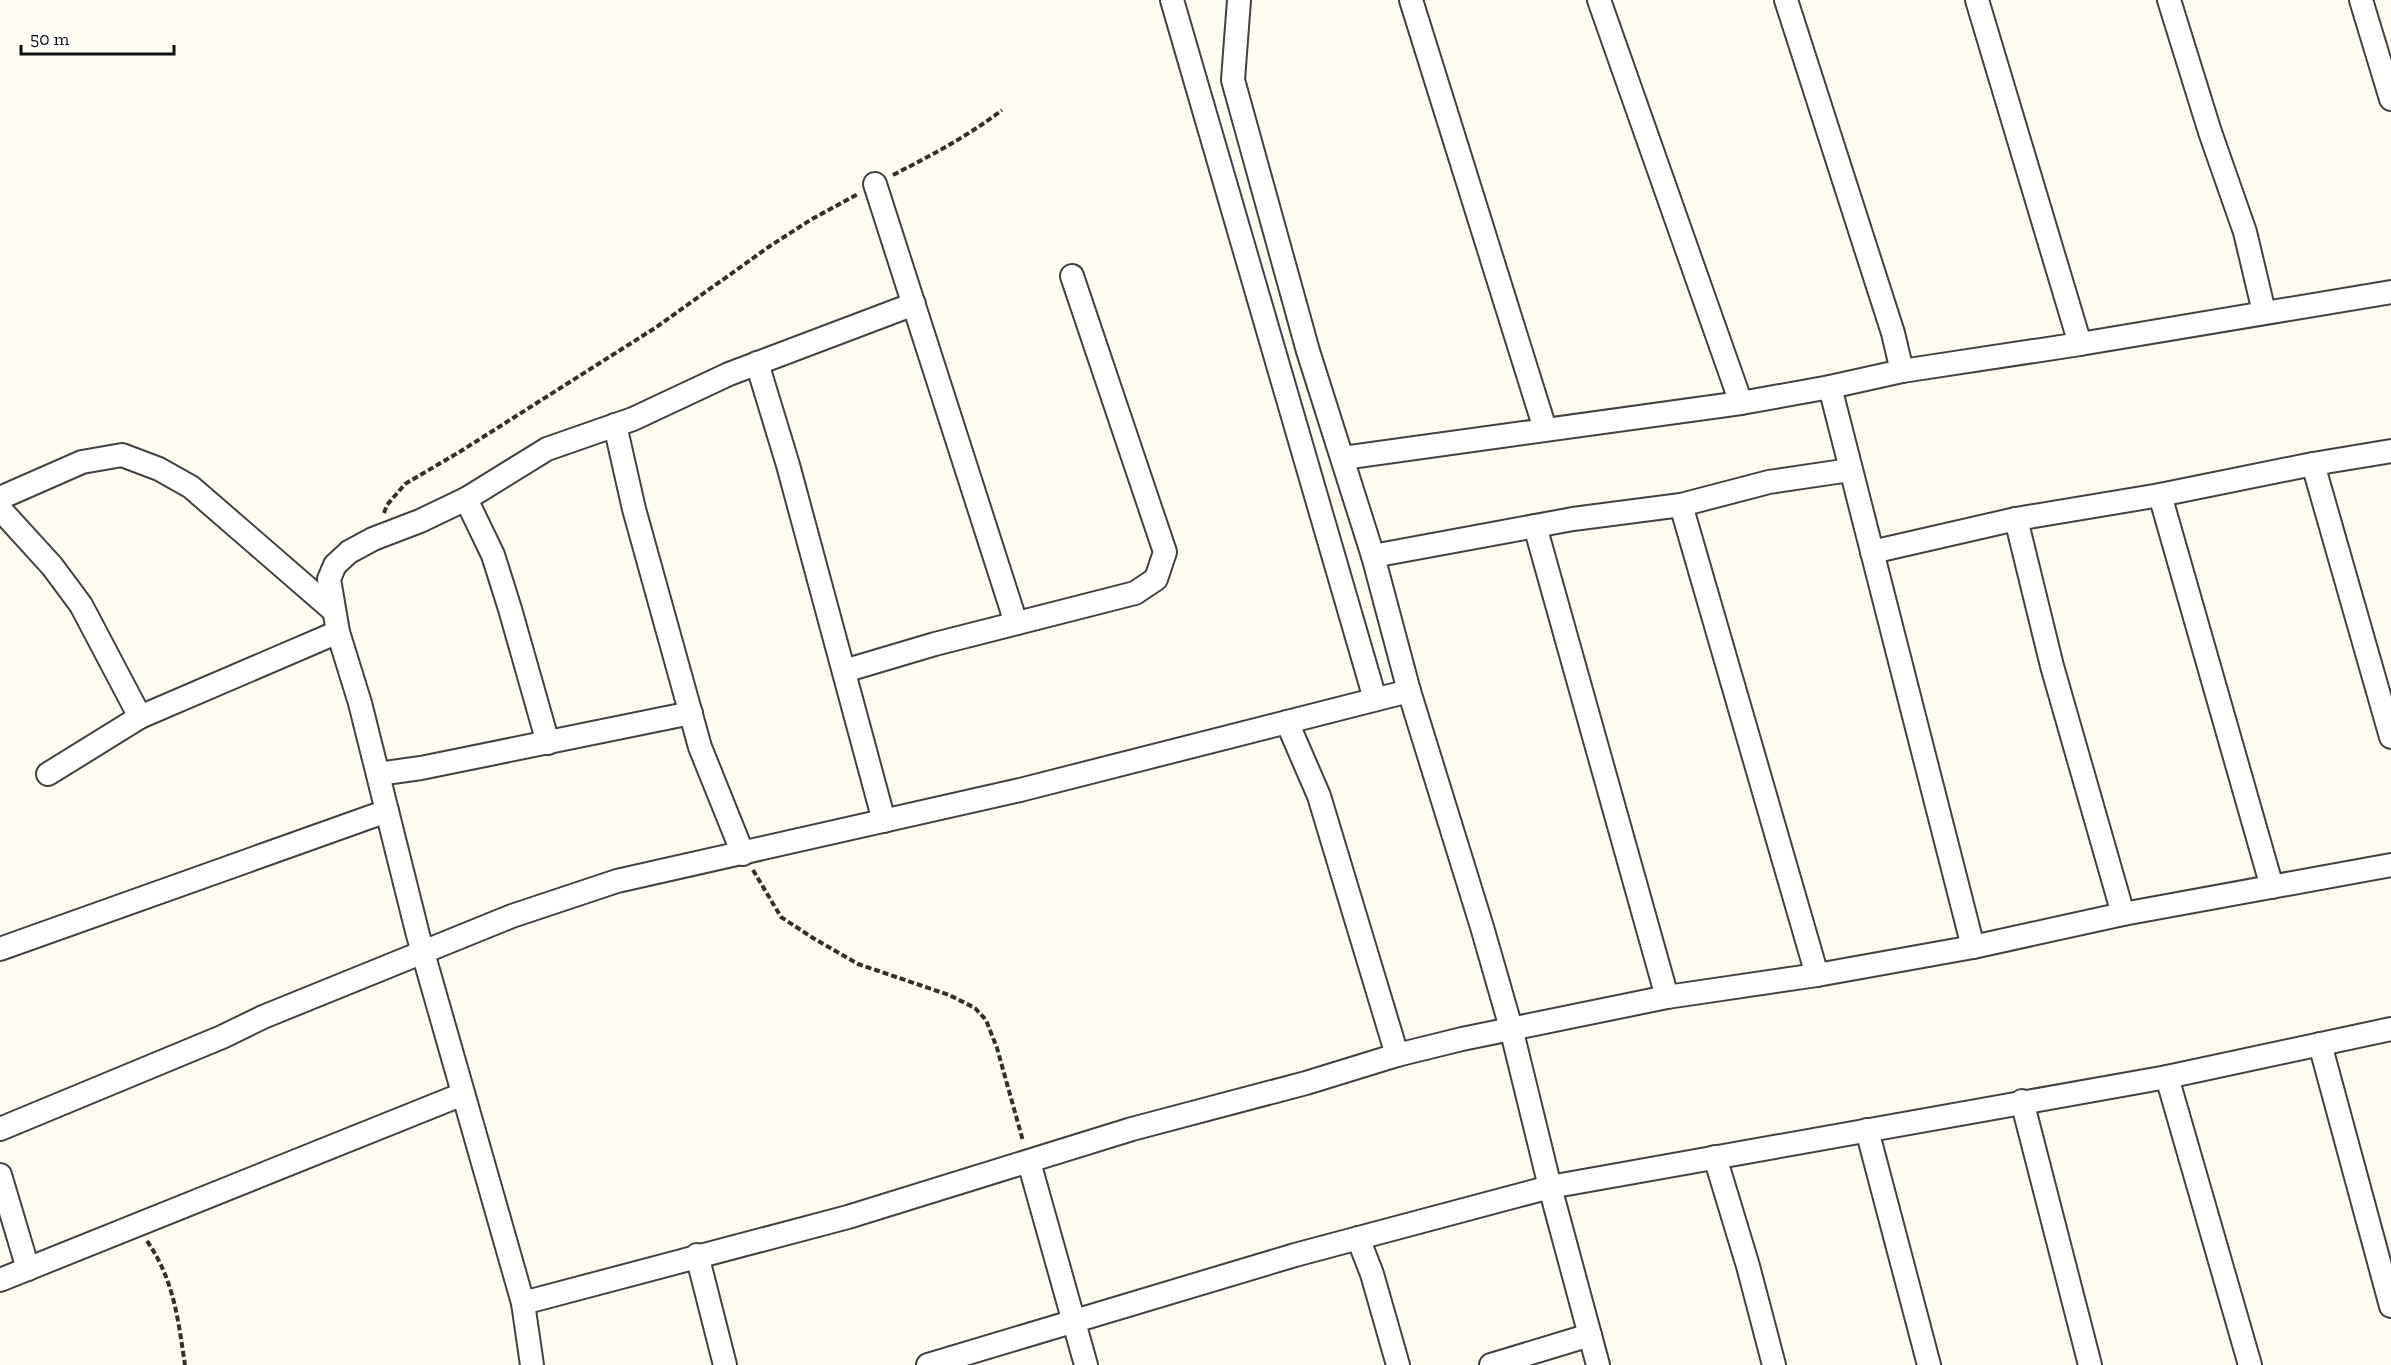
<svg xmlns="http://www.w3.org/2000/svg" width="2391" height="1365" viewBox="0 0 2391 1365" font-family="'Zilla Slab',serif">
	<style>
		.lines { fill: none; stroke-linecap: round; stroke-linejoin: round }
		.street-casing { stroke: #414141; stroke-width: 26 }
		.path { stroke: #303030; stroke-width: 4; stroke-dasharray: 6 3; stroke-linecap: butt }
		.street { stroke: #fff; stroke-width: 22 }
	</style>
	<rect width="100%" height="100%" fill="#fefcf0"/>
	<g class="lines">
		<g class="street-casing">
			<g id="street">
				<path d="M1172,0l203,699"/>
				<path d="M1239,0l-6,80 75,271 65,205 36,135 73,236 29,101 39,159 48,178"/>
				<path d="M1411,0l134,429"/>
				<path d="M1599,0l142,403"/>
				<path d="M1786,0l107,333 9,38"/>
				<path d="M2169,0l41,132 35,100 19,80"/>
				<path d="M2361,0l30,99"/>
				<path d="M875,184l141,439"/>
				<path d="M2080,344l311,-52"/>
				<path d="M757,363l31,102 96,356"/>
				<path d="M1830,387l72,-16 178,-27 -103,-344"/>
				<path d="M615,425l19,84 66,238 43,107"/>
				<path d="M1343,458l398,-55 89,-16 143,560"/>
				<path d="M2313,464l78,273"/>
				<path d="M2160,495l112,392"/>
				<path d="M0,498l82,-36 40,-7 37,14 32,18 143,124"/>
				<path d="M466,499l27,56 17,54 38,134"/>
				<path d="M1681,505l136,470"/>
				<path d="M0,509l52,57 29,39 59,112"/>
				<path d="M2016,519l36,147 71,248"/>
				<path d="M1535,526l132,471"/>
				<path d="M1872,552l144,-33 144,-24 153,-31 78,-13"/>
				<path d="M1373,556l200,-37 108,-14 88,-23 81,-12"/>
				<path d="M844,671l91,-27 200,-51 21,-14 9,-27 -93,-276"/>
				<path d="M1287,722l32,74 78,259"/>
				<path d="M48,774l92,-57 198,-85"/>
				<path d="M378,774l43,-6 270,-55"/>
				<path d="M0,949l387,-138"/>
				<path d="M2320,1044l71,262"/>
				<path d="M2167,1077l83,288"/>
				<path d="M2022,1101l68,264"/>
				<path d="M0,1129l222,-92 41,-20 249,-101 105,-35 403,-91 389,-99"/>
				<path d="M1867,1130l62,235"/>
				<path d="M1715,1157l33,109 26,99"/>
				<path d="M1029,1162l57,203"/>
				<path d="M0,1175l28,94"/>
				<path d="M1358,1238l14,36 26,91"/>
				<path d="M697,1255l28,110"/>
				<path d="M0,1280l463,-186"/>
				<path d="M523,1303l325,-86 284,-88 174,-46 91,-28 65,-16 205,-42 150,-22 156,-28 150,-33 268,-49"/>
				<path d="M532,1365l-9,-62 -105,-368 -58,-232 -22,-71 -9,-53 6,-14 14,-13 24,-13 47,-18 46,-22 81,-50 86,-30 96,-45 185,-70"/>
				<path d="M928,1365l367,-110 255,-68 617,-110 224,-48"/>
				<path d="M1491,1365l99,-30"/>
			</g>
		</g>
		<g class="path">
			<path d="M893,175c39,-20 75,-39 109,-65"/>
			<path d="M384,513l3,-8 18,-21 56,-33 194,-123 115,-82 42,-27 46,-25"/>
			<path d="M753,870l28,47 32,21 45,26 91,31 26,13 11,12 11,28 26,93"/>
			<path d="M147,1241c27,39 31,78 38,124"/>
		</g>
		<use href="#street" class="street"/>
	</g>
	<path d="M21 45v9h153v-9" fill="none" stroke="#0e0e0e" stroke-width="3"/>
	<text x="30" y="45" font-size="18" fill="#0e0e0e" stroke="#ffffff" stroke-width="4.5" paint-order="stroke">50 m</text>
</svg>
